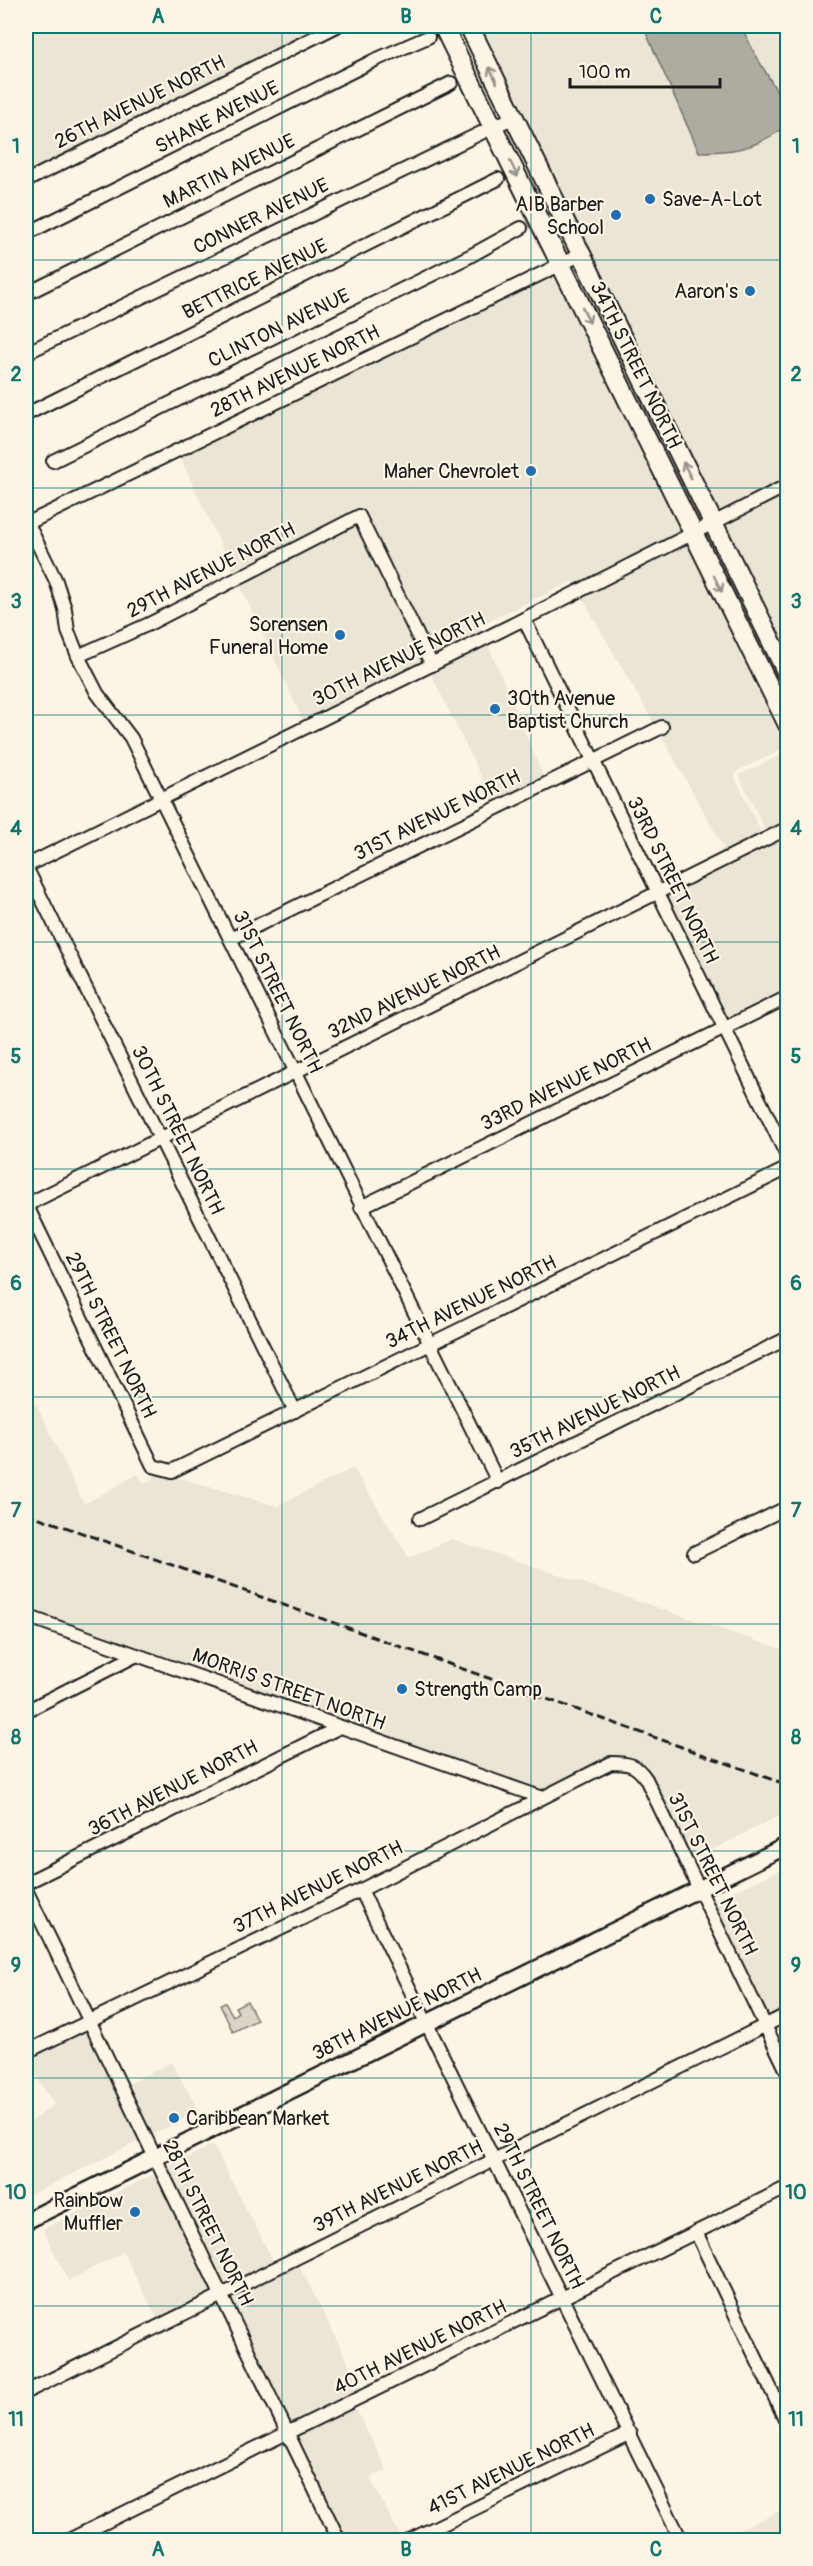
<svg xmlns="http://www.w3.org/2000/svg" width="813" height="2566" viewBox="0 0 813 2566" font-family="Pangolin,sans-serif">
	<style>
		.built { fill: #ebe5d6 }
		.green { fill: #dbd5c8; stroke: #7c7872; stroke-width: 1.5 }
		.water { fill: #b0aba1; stroke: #75726c; stroke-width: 1.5 }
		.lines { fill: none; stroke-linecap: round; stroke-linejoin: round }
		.minor-casing { stroke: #1c1c1c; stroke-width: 16 }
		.major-casing { stroke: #1c1c1c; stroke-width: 20 }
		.highway-casing { stroke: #1c1c1c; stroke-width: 22 }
		.minor { stroke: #fcf5e5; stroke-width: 12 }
		.major { stroke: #fcf5e5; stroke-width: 15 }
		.highway { stroke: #fcf5e5; stroke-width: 18 }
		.rail { stroke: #1c1c1c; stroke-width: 3; stroke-dasharray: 9 4.5; stroke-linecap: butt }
		.oneway { stroke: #97938b }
		.grid { fill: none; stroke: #0f766e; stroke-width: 1.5; stroke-opacity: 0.55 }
		.poi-dot { fill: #1f6fb2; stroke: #fcf5e5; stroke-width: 2 }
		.labels { text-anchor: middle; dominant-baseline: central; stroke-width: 4.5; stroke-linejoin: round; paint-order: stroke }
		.street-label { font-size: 20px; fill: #1c1c1c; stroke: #fcf5e5 }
		.poi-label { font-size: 20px; fill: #1c1c1c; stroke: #fcf5e5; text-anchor: end }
		.neatline { fill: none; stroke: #0f766e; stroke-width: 2 }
		.grid-label { font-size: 20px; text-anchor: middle; font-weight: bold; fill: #0f766e }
	</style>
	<rect width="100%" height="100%" fill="#fcf5e5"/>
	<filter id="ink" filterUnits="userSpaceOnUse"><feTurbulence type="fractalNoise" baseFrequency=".0167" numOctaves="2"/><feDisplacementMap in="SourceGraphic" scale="12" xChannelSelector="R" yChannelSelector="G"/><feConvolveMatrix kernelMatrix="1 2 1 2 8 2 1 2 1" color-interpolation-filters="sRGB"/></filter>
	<g filter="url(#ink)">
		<g class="built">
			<path d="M26,26h298l-298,147z"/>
			<path d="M474,26h169l20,42 100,74 24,-16v353l-72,36z"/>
			<path d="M741,26h46v82l-31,-52z"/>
			<path d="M552,273l128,259 -104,54 -3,-5 -93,44 3,8 -49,24 -72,-148 -128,64 -55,-118z"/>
			<path d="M787,492v171l-67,-138z"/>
			<path d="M357,523l67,139 -120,60 -65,-138z"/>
			<path d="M685,542l101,206 -49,23 -2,6 27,57 -102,52 64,-38 -65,-116 7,-4 -5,-10 -8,4 -72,-126z"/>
			<path d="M488,644l56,134 -51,23 -63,-129z"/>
			<path d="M787,752v70l-21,10 -27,-57z"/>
			<path d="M787,835v155l-61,31 -61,-125z"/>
			<path d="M26,1383l58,121 54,-30 6,10 15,-11 11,5 6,-1 101,29 76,-38 56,90 43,-19 335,112v161l-97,49 -40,-85 -6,-10 -11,-9 -7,-2 -18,3 -69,33 -398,-141 -2,-3 -2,2 -111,-39z"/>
			<path d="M787,1867v140l-19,11 -59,-116z"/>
			<path d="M87,2028l54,112 -115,57v-72l28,-20 -28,-46z"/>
			<path d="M171,2062l28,49 -49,25 -23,-51z"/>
			<path d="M213,2145l61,117 -51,25 -58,-118z"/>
			<path d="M156,2173l57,119 -55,28 -35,-68 -55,29 -25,-52z"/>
			<path d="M298,2263l64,127 -73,36 -61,-128z"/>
			<path d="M355,2407l32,63 -17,8 31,60 -5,2h-51l-50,-104z"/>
			<path d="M787,2507v33h-68z"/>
		</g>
		<path class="green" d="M247,2001l10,19 -24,12 -13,-27 5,-2 8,13 5,-4 -3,-5z"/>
		<path class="water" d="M643,26h98l15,30 31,52v18c-32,22 -49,26 -88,26z"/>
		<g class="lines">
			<g class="minor-casing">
				<g id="minor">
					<path d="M26,181l311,-155"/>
					<path d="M26,234l349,-174 53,-23"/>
					<path d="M26,294l425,-211"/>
					<path d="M26,353l488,-236"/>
					<path d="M29,413l469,-234"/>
					<path d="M53,461l417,-205 51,-28"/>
					<path d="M26,520l30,61 9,28 3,22 10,25 19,37 34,45 367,744"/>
					<path d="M26,524l556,-270"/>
					<path d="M524,619l264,539"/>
					<path d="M78,656l71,-32 210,-108 73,149"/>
					<path d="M26,866l498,-247 264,-134"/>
					<path d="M26,867l269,544"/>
					<path d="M230,939l432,-212"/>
					<path d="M26,1204l127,262 19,5 616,-303"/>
					<path d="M26,1205l762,-377"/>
					<path d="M361,1207l427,-210"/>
					<path d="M420,1519l368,-181"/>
					<path d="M694,1553l94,-46"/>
					<path d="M26,1616l514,181"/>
					<path d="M26,1711l111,-56"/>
					<path d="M26,1883l312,-155"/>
					<path d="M26,1890c106,216 208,434 313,650"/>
					<path d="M361,1890l320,650"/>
					<path d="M26,2052l335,-162 250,-127c17,0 25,1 35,16l142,294"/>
					<path d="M696,2232l92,193"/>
					<path d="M26,2392l762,-378"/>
					<path d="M69,2540l719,-353"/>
					<path d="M410,2540l220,-107"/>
				</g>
			</g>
			<g class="major-casing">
				<path id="major" d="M26,2221l762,-376"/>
			</g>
			<g class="highway-casing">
				<g id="highway">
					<path d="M443,26l345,699"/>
					<path d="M469,26l319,649"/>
				</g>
			</g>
			<use href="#minor" class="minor"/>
			<use href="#major" class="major"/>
			<use href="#highway" class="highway"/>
			<path class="rail" d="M26,1513l762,272"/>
		</g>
		<defs><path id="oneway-shaft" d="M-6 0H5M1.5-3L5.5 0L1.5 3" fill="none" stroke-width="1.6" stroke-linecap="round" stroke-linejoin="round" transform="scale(1.5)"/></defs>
		<g class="oneway">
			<use href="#oneway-shaft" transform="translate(493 75) rotate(-116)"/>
			<use href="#oneway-shaft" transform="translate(514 169) rotate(64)"/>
			<use href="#oneway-shaft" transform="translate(586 315) rotate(64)"/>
			<use href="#oneway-shaft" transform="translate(687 470) rotate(-116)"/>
			<use href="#oneway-shaft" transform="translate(718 584) rotate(64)"/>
		</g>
	</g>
	<path class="grid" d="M282,26v2514M531,26v2514M26,260h762M26,488h762M26,715h762M26,942h762M26,1169h762M26,1397h762M26,1624h762M26,1851h762M26,2078h762M26,2306h762"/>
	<g class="poi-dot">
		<circle cx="650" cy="199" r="6"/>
		<circle cx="616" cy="215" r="6"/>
		<circle cx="750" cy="291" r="6"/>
		<circle cx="531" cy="471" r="6"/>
		<circle cx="340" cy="635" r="6"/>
		<circle cx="495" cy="709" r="6"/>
		<circle cx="402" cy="1689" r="6"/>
		<circle cx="174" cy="2118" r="6"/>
		<circle cx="135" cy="2212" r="6"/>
	</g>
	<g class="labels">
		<g class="street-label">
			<text transform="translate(140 102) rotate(-26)">26TH AVENUE NORTH</text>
			<text transform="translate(217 117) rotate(-27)">SHANE AVENUE</text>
			<text transform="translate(229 171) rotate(-26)">MARTIN AVENUE</text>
			<text transform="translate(261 216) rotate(-26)">CONNER AVENUE</text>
			<text transform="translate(255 279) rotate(-26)">BETTRICE AVENUE</text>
			<text transform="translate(279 328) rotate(-26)">CLINTON AVENUE</text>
			<text transform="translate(636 365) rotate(64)">34TH STREET NORTH</text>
			<text transform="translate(295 371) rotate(-26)">28TH AVENUE NORTH</text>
			<text transform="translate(211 570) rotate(-27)">29TH AVENUE NORTH</text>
			<text transform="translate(399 659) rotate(-26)">30TH AVENUE NORTH</text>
			<text transform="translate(437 815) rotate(-26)">31ST AVENUE NORTH</text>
			<text transform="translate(673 880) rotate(64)">33RD STREET NORTH</text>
			<text transform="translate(278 992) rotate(64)">31ST STREET NORTH</text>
			<text transform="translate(414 992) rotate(-26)">32ND AVENUE NORTH</text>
			<text transform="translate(566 1084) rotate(-26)">33RD AVENUE NORTH</text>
			<text transform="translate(178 1130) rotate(64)">30TH STREET NORTH</text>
			<text transform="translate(471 1302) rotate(-26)">34TH AVENUE NORTH</text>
			<text transform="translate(111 1335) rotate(64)">29TH STREET NORTH</text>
			<text transform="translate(595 1412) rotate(-26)">35TH AVENUE NORTH</text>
			<text transform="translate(289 1689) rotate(20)">MORRIS STREET NORTH</text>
			<text transform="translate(173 1788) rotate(-27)">36TH AVENUE NORTH</text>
			<text transform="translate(713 1874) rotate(64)">31ST STREET NORTH</text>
			<text transform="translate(318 1887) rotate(-26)">37TH AVENUE NORTH</text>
			<text transform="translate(397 2014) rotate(-26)">38TH AVENUE NORTH</text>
			<text transform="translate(398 2186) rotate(-26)">39TH AVENUE NORTH</text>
			<text transform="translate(539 2206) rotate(64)">29TH STREET NORTH</text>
			<text transform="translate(208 2223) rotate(64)">28TH STREET NORTH</text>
			<text transform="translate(420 2347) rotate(-26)">40TH AVENUE NORTH</text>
			<text transform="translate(511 2469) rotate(-26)">41ST AVENUE NORTH</text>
		</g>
		<g class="poi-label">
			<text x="662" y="199" text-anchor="start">Save-A-Lot</text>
			<text x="604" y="204">AIB Barber<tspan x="604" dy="23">School</tspan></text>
			<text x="738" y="291">Aaron's</text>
			<text x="519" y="471">Maher Chevrolet</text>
			<text x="328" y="624">Sorensen<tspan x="328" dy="23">Funeral Home</tspan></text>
			<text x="507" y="698" text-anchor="start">30th Avenue<tspan x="507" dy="23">Baptist Church</tspan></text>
			<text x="414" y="1689" text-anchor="start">Strength Camp</text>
			<text x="186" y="2118" text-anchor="start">Caribbean Market</text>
			<text x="123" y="2200">Rainbow<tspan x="123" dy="23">Muffler</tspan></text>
		</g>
	</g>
	<rect width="813" height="2566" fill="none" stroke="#fcf5e5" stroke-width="66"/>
	<path d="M570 78v9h150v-9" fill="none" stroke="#1c1c1c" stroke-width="3"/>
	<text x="579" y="78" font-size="18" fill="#1c1c1c" stroke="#fcf5e5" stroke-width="4.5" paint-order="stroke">100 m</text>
	<rect x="33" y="33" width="747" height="2500" class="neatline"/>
	<g class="grid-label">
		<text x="158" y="23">A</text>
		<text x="406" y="23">B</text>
		<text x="656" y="23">C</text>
		<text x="16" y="153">1</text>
		<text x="796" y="153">1</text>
		<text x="16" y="381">2</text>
		<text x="796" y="381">2</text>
		<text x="16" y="608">3</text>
		<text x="796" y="608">3</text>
		<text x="16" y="835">4</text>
		<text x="796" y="835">4</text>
		<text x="16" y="1063">5</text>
		<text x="796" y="1063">5</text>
		<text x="16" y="1290">6</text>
		<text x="796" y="1290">6</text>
		<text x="16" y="1517">7</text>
		<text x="796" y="1517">7</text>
		<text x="16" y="1744">8</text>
		<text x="796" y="1744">8</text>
		<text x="16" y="1972">9</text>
		<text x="796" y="1972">9</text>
		<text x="16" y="2199">10</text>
		<text x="796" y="2199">10</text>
		<text x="16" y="2426">11</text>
		<text x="796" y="2426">11</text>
		<text x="158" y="2556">A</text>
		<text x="406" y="2556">B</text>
		<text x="656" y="2556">C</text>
	</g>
</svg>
